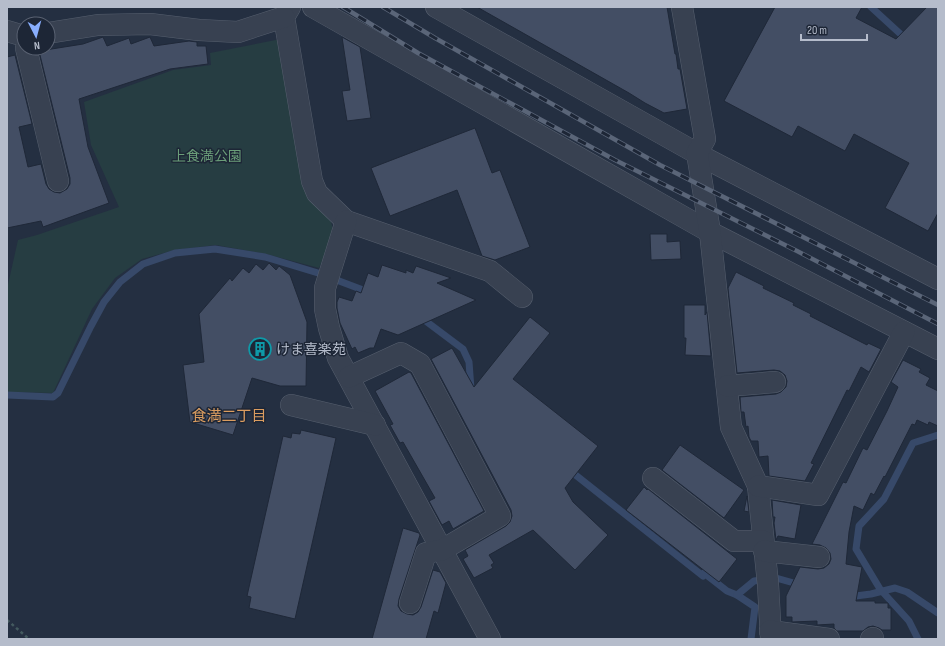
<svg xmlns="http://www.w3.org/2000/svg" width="945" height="646" viewBox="0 0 945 646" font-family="'Sofia Sans Condensed','Noto Sans JP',sans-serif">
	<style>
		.green { fill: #263d42 }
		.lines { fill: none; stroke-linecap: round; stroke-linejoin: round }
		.stream { stroke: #374969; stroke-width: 7 }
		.building { fill: #434e64; stroke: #1f2838 }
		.minor-casing { stroke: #565f6e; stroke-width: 22 }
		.path { stroke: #445a5f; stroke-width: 2.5; stroke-dasharray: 3 3; stroke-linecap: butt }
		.minor { stroke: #384151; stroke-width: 21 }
		.rail-casing { stroke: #5a6578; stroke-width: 4.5 }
		.rail { stroke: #1d2636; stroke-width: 3; stroke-dasharray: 9; stroke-linecap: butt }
		.labels { text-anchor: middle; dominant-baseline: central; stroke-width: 3; stroke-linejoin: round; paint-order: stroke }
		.park-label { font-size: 14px; fill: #6b9e79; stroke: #1d2636 }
		.poi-label { font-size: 14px; fill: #b5bccb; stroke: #1d2636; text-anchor: start }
		.neighbourhood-label { font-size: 15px; fill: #db9d60; stroke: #1d2636 }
	</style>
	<rect width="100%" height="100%" fill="#242f41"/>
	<path class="green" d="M281,39l53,194 -15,35 -53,-14 -50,-9 -41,5 -33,9 -27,19 -23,31 -39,84 -46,-1v-103l11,-49 19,-5 82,-28 -28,-62 -7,-43 89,-32 38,-5 -1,-12z"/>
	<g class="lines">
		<g class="stream">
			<path d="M871,7l36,33"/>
			<path d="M419,316l44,33 6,13 2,27 1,1"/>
			<path d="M7,395l46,2 5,-4 33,-67 13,-24 16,-20 23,-18 32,-11 40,-4 50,8 53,16 53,20"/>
			<path d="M568,469l135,107 1,-3 23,18 10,4 18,12 -4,32"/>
			<path d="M737,595l17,-14 22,-3 25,7"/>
			<path d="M848,597l23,-3 24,-6 12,4 31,21"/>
			<path d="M918,639l-9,-18 -29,-32 -24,-40 3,-23 25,-27 29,-56 25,-8"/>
		</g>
	</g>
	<g class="building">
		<path d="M477,7h190l8,47h1l2,15h2l7,40 -23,4 -19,-10 -16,-10z"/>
		<path d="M775,7h87l-6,11 40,21 31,-32h11v206l-10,18 -43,-23 24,-45 -55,-29 -9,17 -47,-25 -6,11 -68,-36z"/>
		<path d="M103,37l4,9 22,-8 2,6 19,-7 4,9 35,-5 8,1v4h9l2,18 -38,5 -91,30 9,48 21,56 -66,24 -2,-6 -34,7v-171l8,-2 17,69 -13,3 9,40 13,-3 5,20 3,5 5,3 6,1 7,-4 3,-5v-6l-31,-127 44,-7z"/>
		<path d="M342,37l18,10 11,71 -24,3 -5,-30 8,-1z"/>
		<path d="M475,128l17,45 8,-3 30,77 -35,13 -13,-4 -25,-66 -67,26 -19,-48z"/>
		<path d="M650,234h17v8l13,-1 1,18 -30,1z"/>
		<path d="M269,263l7,7 3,-4 11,9 17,47 -1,64h-26l-28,-8 -19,57 -43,-13 -7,-57 21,-3 -5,-48 31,-36 2,3 11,-13 6,5 7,-9 7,6z"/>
		<path d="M382,265l24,8v-3l7,3 3,-7 35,12 -14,5 39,17 -78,35 -17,-6 -7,19h-4l-12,5 -3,-6 -3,2 -12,-26 -3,-15v-6l2,-5 13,4 4,-10 5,2 7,-20 10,4z"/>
		<path d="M736,272l28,14 -1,2 31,15 -1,2 18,9 -1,2 57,29 1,-2 13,6 -12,23 -8,-5 -12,24 -2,-1 -36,73 3,1 -9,17 -36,-5 -1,-20 -9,1 -1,-16h-7l-2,-4 -1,-11 -2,1 -2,-15h-3l-1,-15 36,-3 5,-2 5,-5 1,-6 -2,-6 -5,-4 -6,-1 -37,3 -9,-85z"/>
		<path d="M684,305h21v10l2,-3 4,44 -26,-1 1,-17h-2z"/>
		<path d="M530,317l20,16 -37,46 85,67 -33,42 8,14 35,33 -33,35 -42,-40 -44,25 5,8 -3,2 2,3 -19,10 -11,-19 5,-3 -3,-6 41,-24 4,-4 2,-6 -1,-6 -80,-151 21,-11 22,39z"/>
		<path d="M903,360l18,9 -2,3 11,6 -4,7 12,6v35l-9,-4 -1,3 -11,-5 -2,5 -3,-1 -27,53 -1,-1 -10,19 -3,-2 -8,17 -9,-4 -5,26 -3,32 16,3 -6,34h19v2h13v5h3v22h-9l-3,-2 -6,-2 -5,1 -5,4h-26l-3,-3v-4l-17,1v-4l-25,1v-5h-6v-21l14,-29 18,2 6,-1 5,-4 2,-5 -1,-6 -4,-5 -6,-3 -8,-1 31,-62 3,1 17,-35 4,2 20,-39 11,-24 -7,-5z"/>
		<path d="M409,372l2,1 73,138 -31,18 -4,-8 -7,4 -13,-24 6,-3 -32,-56 -3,1 -10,-18 3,-1 -18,-33z"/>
		<path d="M301,430l35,8 -41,181 -46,-11 2,-11 -4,-1 36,-160 8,2 1,-5 8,1z"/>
		<path d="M680,445l64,45 -20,28 -62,-48z"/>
		<path d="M644,487l3,3 1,-1 89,70 -18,23 -93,-72z"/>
		<path d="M747,496l2,16 -5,-1z"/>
		<path d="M772,500l29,5 -6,34 -17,-3 -2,4 -2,-17 1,-6h-2z"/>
		<path d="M403,528l16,5 1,2 -21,64 -1,7 3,5 6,3 6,1 5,-3 3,-5 12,-37 7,2 6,11 -8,30 -4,-2 -8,28h-54z"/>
	</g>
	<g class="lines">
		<g class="minor-casing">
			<g id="minor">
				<path d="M290,7l-6,10 28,164 5,12 29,28 144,50 32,26"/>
				<path d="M313,7l397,225 228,117"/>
				<path d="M436,7l271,152 231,120"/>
				<path d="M682,7l23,132 -8,14 13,79 21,195 27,59 10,98 3,55"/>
				<path d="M7,31l17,5"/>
				<path d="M48,33l50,-8 52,-1 49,6 39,2 46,-15"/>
				<path d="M26,48l32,133"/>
				<path d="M346,221l-21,67v21l4,19 9,30 152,281"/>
				<path d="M349,377l52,-24 19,11 80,152 -58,34 -16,3 -16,50"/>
				<path d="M727,386l48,-4"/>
				<path d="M291,405l84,20"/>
				<path d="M653,478l81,63h29"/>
				<path d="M758,486l60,9 86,-163"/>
				<path d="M764,551l55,6"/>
				<path d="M770,631l59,8"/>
				<path d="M871,639l2,-1"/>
			</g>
		</g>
		<path class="path" d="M7,620l22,19"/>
		<use href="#minor" class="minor"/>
		<g class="rail-casing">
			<g id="rail">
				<path d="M343,7l75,46 197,107 182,91 141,73"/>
				<path d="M383,7l52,31 225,127 278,140"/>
			</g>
		</g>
		<use href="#rail" class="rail"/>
	</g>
	<defs>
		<g id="building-ring" transform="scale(1.15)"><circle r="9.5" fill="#1d2636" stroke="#0f9aa8" stroke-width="1.5"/><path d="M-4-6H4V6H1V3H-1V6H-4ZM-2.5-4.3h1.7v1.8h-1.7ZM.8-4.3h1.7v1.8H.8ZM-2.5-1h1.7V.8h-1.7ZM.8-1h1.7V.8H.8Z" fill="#0f9aa8"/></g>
	</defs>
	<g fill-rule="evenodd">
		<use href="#building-ring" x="260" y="349"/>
	</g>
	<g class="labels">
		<g class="park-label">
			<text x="207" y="156">上食満公園</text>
		</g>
		<g class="poi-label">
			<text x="276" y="349">けま喜楽苑</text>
		</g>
		<g class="neighbourhood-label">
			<text x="229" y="416">食満二丁目</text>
		</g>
	</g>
	<rect width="945" height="646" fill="none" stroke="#b5bccb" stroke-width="16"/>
	<g transform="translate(36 36) rotate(174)"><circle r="19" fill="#1d2636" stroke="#5a6272"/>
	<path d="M0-3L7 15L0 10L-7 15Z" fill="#88aefe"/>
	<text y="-6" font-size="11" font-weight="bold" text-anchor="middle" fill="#b5bccb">N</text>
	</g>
	<path d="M801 34v6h66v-6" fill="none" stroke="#b5bccb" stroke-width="2"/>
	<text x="807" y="34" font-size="12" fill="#b5bccb" stroke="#1d2636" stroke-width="3" paint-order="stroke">20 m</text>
</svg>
